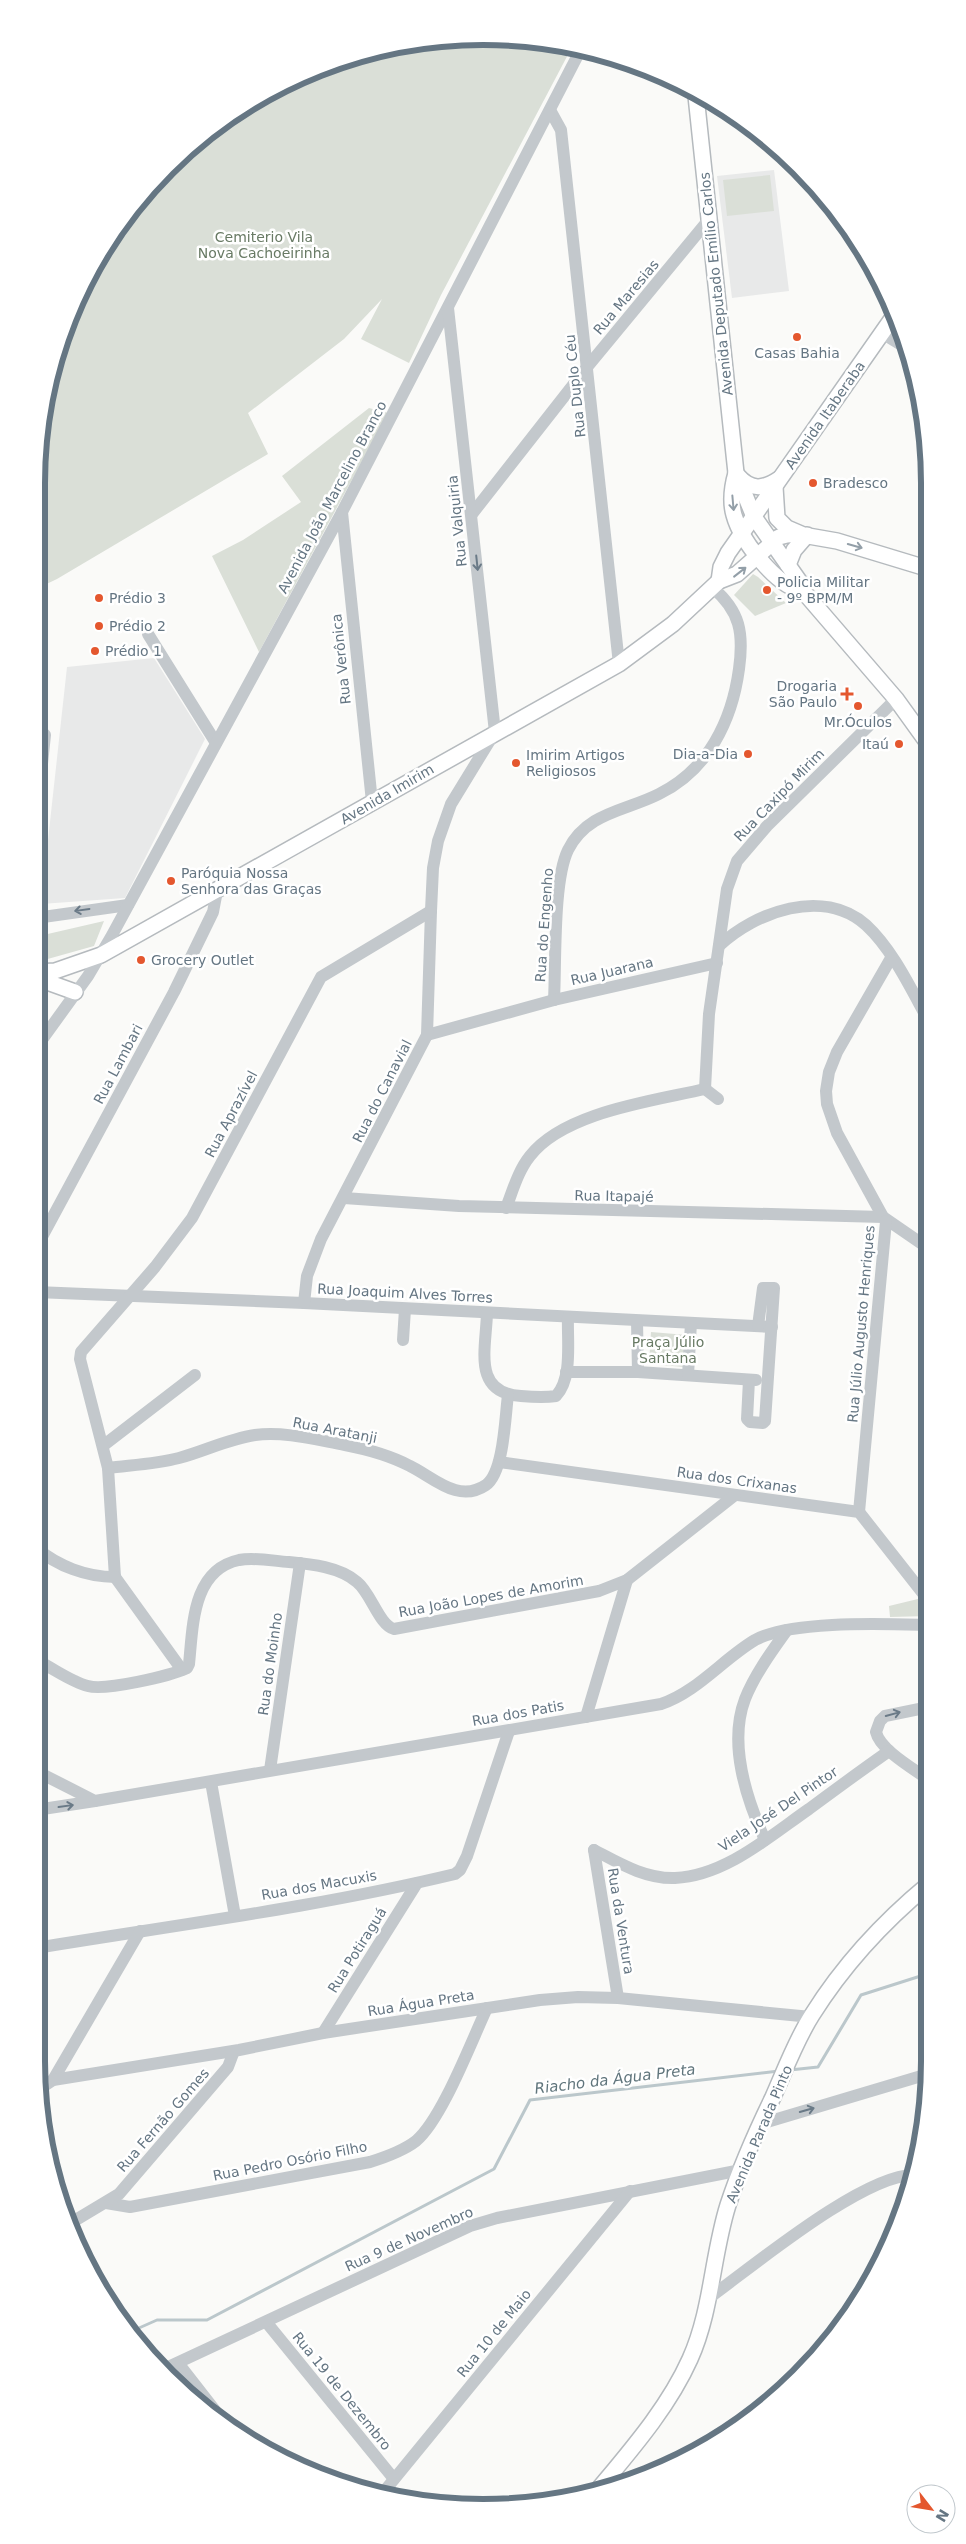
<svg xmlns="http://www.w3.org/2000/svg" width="966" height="2544" viewBox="0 0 966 2544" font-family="'DejaVu Sans',sans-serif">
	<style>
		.built { fill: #e8e9e9 }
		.green { fill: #dadfd7 }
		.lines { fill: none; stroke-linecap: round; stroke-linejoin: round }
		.stream { stroke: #bbc7cb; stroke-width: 3 }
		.major-casing { stroke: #b5babe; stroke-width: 18 }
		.minor { stroke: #c3c8cc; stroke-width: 12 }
		.major { stroke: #fff; stroke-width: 15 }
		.oneway { stroke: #939fa8 }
		.oneway2 { stroke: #6a7a87 }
		.poi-dot { fill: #e4572e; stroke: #fff; stroke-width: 2 }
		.labels { text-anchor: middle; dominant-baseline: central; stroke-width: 5; stroke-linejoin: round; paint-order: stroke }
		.park-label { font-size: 14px; fill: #687a64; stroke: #fff }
		.street-label { font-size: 14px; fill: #657683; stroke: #fff }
		.poi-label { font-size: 14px; fill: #657683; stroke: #fff; text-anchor: start }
		.water-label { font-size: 15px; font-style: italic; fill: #60757c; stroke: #fff }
		.rim { fill: none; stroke: #657683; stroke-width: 6 }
	</style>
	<rect width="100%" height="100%" fill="#fafaf8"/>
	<g class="built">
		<path d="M774,170l15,121 -57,7 -15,-122z"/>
		<path d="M154,658l51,81 -80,159 -84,6 26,-237z"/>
	</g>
	<g class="green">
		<path d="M513,37l59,10 -131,248 -32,68 -48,-24 21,-40 -38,40 -96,74 20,41 -211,125 -21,10v-106l16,-116 30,-82 47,-74 60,-64 71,-51 80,-36 85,-20z"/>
		<path d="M770,175l4,36 -47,5 -4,-36z"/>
		<path d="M369,408l19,5 -129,239 -47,-96 31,-16 58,-38 -19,-26z"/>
		<path d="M753,574l5,3 28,26 -31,13 -21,-21z"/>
		<path d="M104,921l-10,25 -57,16 2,-26z"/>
		<path d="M651,1332l36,3 -3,32 -35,-3z"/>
		<path d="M922,1598l7,18 -39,1 -1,-11z"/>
	</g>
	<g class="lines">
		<g class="stream">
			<path d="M790,2070l28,-3 43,-72 69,-22"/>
			<path d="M130,2332l27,-12h50l287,-151 36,-69 249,-29"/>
		</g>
		<g class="major-casing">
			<g id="major">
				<path d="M696,96l40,377 18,44 48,68 1,6 93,108 31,43"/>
				<path d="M736,473c-4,14 -6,28 -2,42 7,26 43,72 69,76"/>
				<path d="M738,476c13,15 26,13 41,3"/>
				<path d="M775,487l2,31 10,10 14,6"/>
				<path d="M788,565l6,-15 13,-15"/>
				<path d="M719,581l2,-14 7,-14 168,-240"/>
				<path d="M36,972l19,-1 46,-16 518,-291 54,-40 46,-43 18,-7 42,-37 8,-2 10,-1 40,7 89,27"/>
				<path d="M36,978l39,14"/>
				<path d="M597,2491c34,-41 71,-83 93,-132 22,-49 22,-103 38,-154 12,-37 28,-73 45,-108 12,-27 23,-57 39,-82 32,-51 71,-93 117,-131"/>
			</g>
		</g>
		<g class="minor">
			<path d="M550,110l11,20 58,534"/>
			<path d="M882,333l23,14"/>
			<path d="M342,512l30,290"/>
			<path d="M472,514l116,-148 123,-149"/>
			<path d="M148,634l68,109"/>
			<path d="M36,725l9,10 -9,86"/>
			<path d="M36,918l92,-13"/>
			<path d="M719,946c36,-34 104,-59 147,-21 26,24 44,62 61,93"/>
			<path d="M891,958l-54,94 -8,20 -3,19 1,13 10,29 46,84 45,31"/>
			<path d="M554,1000c2,-38 -1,-119 14,-150 19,-38 58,-39 91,-56 49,-24 73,-73 80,-125 5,-36 1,-58 -26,-81"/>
			<path d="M427,1035l127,-35 163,-37"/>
			<path d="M36,1048l52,-72 23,-39 231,-425 239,-463"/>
			<path d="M705,1089l4,-75 18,-125 10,-28 30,-35 129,-127"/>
			<path d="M344,1198l115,8 424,11"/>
			<path d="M506,1208c7,-18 12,-37 24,-52 34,-44 123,-55 175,-67l13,10"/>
			<path d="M36,1248l138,-256 39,-80 4,-21"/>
			<path d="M36,1292l268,11 468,24"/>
			<path d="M304,1303l3,-27 14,-37 106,-204 4,-124 2,-43 5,-27 13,-37 44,-72 -47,-424"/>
			<path d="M487,1313c-1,36 -15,80 34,83 11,1 23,2 35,0 17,-18 11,-56 12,-79"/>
			<path d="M637,1321l1,51"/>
			<path d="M403,1340l2,-31"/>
			<path d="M566,1372h72l118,8"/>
			<path d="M688,1375l3,-52"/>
			<path d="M749,1380l-2,39 3,3 13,1 2,-2 9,-133h-11l-5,38"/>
			<path d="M104,1445l91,-70"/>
			<path d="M499,1462l360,50 70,89"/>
			<path d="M108,1468c24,-3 48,-4 71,-10 26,-7 49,-19 76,-23 29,-4 62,5 90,10 21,4 46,11 65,21 23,11 48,38 76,19 18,-13 19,-68 22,-90"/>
			<path d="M859,1512l27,-291"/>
			<path d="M36,1548c22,18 50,29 79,29"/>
			<path d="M115,1577l-7,-109 -28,-109 1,-7 74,-85 37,-49 129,-241 110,-66"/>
			<path d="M115,1577l67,93"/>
			<path d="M36,1660c17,8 35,22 52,26 17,5 82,-10 99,-18l2,-4c4,-38 3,-94 50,-104 16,-3 34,1 50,2 22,2 51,5 68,20 14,11 22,43 37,47l205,-38 28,-11 108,-85"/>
			<path d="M929,1707l-44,9 -5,5 -4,11c4,18 38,37 53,48"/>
			<path d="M586,1717l41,-137"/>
			<path d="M270,1770l30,-207"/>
			<path d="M36,1771l59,30 566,-97c36,-12 62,-45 94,-64 37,-20 130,-16 174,-15"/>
			<path d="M211,1782l24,134"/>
			<path d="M36,1810l59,-9"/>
			<path d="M765,1840c-19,-42 -37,-96 -20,-141 10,-25 27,-48 42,-69"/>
			<path d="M594,1850c25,13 51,29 81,28 50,-2 95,-42 134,-69 27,-20 53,-39 80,-58"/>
			<path d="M594,1850l24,148"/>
			<path d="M36,1948c140,-23 282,-41 419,-74l5,-4 7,-14 42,-125"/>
			<path d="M323,2033l94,-150"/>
			<path d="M53,2080l87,-149"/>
			<path d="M41,2088l12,-8 186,-30 84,-17 217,-33 38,-3 40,1 193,19"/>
			<path d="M760,2124l168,-50"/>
			<path d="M106,2203l24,4 240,-45c16,-5 33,-11 46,-21 26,-22 55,-99 71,-133"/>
			<path d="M69,2224l50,-30 109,-127 6,-16"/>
			<path d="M709,2298c43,-31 156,-125 206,-123"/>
			<path d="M267,2323l127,156"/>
			<path d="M178,2363l39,50"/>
			<path d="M164,2369l306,-143 27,-8 244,-48"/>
			<path d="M382,2494l248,-303"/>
		</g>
		<use href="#major" class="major"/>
	</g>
	<defs><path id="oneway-shaft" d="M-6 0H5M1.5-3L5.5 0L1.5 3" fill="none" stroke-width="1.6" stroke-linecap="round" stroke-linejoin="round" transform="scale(1.25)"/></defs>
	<g class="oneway">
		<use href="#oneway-shaft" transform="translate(733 503) rotate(85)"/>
		<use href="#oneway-shaft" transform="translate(855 546) rotate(16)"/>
		<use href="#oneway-shaft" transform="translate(740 572) rotate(-38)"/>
	</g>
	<g class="oneway2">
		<use href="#oneway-shaft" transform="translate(477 563) rotate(84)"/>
		<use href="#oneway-shaft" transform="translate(82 910) rotate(172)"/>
		<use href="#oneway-shaft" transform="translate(893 1714) rotate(-15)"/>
		<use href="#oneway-shaft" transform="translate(66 1806) rotate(-8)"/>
		<use href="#oneway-shaft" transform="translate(807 2110) rotate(-16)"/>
	</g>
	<g class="poi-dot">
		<circle cx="797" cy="337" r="5"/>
		<circle cx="813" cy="483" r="5"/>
		<circle cx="767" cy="590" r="5"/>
		<circle cx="99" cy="598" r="5"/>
		<circle cx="99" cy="626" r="5"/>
		<circle cx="95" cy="651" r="5"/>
		<path d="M844.5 686.5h5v5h5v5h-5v5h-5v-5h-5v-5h5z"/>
		<circle cx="858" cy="706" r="5"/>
		<circle cx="899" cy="744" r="5"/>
		<circle cx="748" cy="754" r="5"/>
		<circle cx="516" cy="763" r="5"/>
		<circle cx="171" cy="881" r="5"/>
		<circle cx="141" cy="960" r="5"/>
	</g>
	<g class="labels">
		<g class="park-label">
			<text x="264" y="237">Cemiterio Vila<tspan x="264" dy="16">Nova Cachoeirinha</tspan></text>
			<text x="668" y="1342">Praça Júlio<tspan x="668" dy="16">Santana</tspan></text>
		</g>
		<g class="street-label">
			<text transform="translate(716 284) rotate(-96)">Avenida Deputado Emílio Carlos</text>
			<text transform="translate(626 297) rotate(-50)">Rua Maresias</text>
			<text transform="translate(575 386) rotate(-96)">Rua Duplo Céu</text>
			<text transform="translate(825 415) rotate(-55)">Avenida Itaberaba</text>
			<text transform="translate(332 497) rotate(-62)">Avenida João Marcelino Branco</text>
			<text transform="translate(457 521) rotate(-96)">Rua Valquiria</text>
			<text transform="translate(341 659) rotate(-96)">Rua Verônica</text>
			<text transform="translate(387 794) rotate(-30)">Avenida Imirim</text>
			<text transform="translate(779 795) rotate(-46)">Rua Caxipó Mirim</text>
			<text transform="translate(544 925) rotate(-86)">Rua do Engenho</text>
			<text transform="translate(612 971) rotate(-13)">Rua Juarana</text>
			<text transform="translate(118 1064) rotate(-62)">Rua Lambari</text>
			<text transform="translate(382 1091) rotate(-63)">Rua do Canavial</text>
			<text transform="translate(231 1114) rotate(-62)">Rua Aprazível</text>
			<text transform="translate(614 1196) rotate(1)">Rua Itapajé</text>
			<text transform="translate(405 1293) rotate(3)">Rua Joaquim Alves Torres</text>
			<text transform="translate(861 1324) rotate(-85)">Rua Júlio Augusto Henriques</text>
			<text transform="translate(335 1430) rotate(11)">Rua Aratanji</text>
			<text transform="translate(737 1480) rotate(8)">Rua dos Crixanas</text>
			<text transform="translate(491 1596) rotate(-10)">Rua João Lopes de Amorim</text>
			<text transform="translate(270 1664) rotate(-82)">Rua do Moinho</text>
			<text transform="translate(518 1713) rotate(-10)">Rua dos Patis</text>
			<text transform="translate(778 1809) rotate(-34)">Viela José Del Pintor</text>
			<text transform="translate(319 1885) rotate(-10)">Rua dos Macuxis</text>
			<text transform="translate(621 1921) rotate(81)">Rua da Ventura</text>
			<text transform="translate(357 1950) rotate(-58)">Rua Potiraguá</text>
			<text transform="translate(421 2003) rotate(-9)">Rua Água Preta</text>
			<text transform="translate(163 2120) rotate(-49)">Rua Fernão Gomes</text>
			<text transform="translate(759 2134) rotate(-67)">Avenida Parada Pinto</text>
			<text transform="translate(290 2161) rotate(-11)">Rua Pedro Osório Filho</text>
			<text transform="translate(409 2239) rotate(-24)">Rua 9 de Novembro</text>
			<text transform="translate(494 2333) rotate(-51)">Rua 10 de Maio</text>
			<text transform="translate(342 2391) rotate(51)">Rua 19 de Dezembro</text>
		</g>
		<g class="poi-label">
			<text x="797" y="353" text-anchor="middle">Casas Bahia</text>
			<text x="823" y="483">Bradesco</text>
			<text x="777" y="582">Policia Militar<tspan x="777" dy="16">- 9º BPM/M</tspan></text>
			<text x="109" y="598">Prédio 3</text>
			<text x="109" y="626">Prédio 2</text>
			<text x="105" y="651">Prédio 1</text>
			<text x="837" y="686" text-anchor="end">Drogaria<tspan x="837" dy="16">São Paulo</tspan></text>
			<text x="858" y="722" text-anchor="middle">Mr.Óculos</text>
			<text x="889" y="744" text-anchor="end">Itaú</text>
			<text x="738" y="754" text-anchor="end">Dia-a-Dia</text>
			<text x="526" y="755">Imirim Artigos<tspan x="526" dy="16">Religiosos</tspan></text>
			<text x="181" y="873">Paróquia Nossa<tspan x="181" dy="16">Senhora das Graças</tspan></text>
			<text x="151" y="960">Grocery Outlet</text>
		</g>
		<g class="water-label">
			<text transform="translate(615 2079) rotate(-7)">Riacho da Água Preta</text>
		</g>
	</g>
	<path d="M0 0H966V2544H0ZM483 45H483A438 438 0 0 1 921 483V2061A438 438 0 0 1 483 2499H483A438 438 0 0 1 45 2061V483A438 438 0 0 1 483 45Z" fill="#fff" fill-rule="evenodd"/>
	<path class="rim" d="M483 45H483A438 438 0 0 1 921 483V2061A438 438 0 0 1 483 2499H483A438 438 0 0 1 45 2061V483A438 438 0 0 1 483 45Z"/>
	<g transform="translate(931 2509) rotate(121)"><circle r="24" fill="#ffffff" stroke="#c1c8cd"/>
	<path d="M0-4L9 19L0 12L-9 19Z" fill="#e4572e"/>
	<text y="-8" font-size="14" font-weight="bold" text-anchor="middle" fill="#657683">N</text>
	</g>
</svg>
